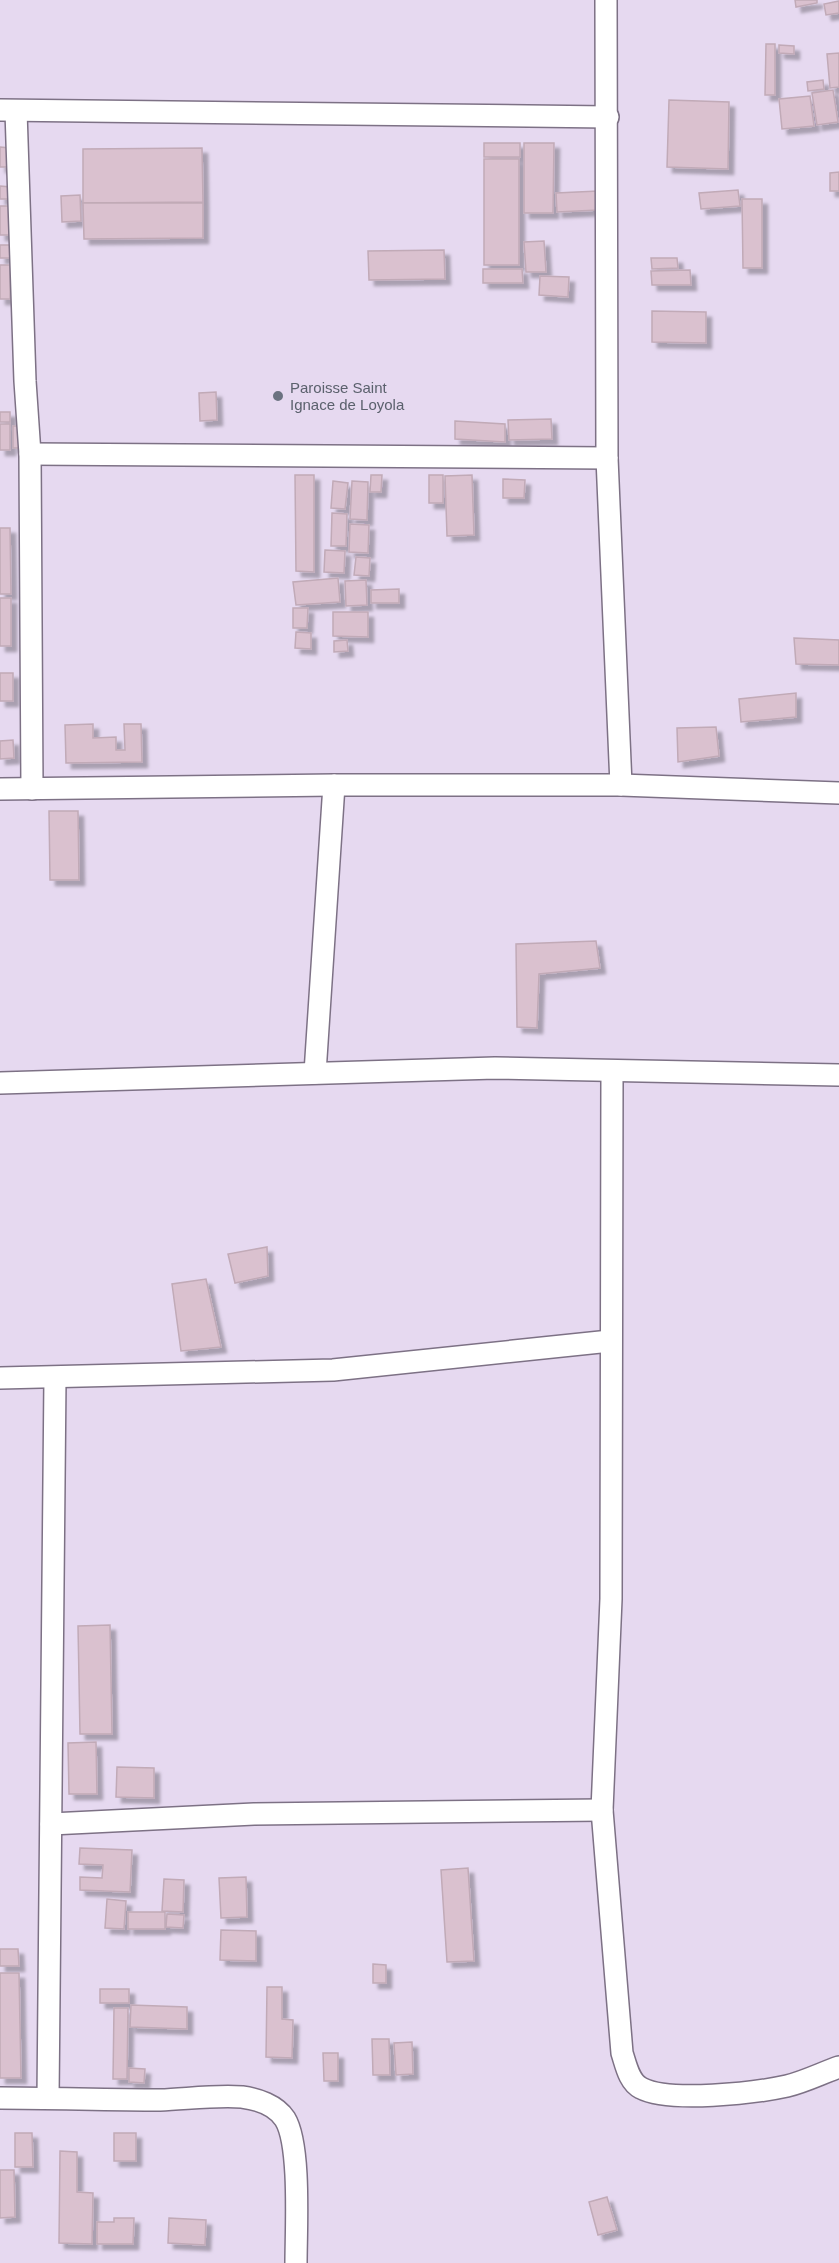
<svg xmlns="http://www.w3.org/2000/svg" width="839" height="2263" viewBox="0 0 839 2263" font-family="Helvetica,sans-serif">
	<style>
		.building { fill: #dac1cf; stroke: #c1aab7; stroke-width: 1.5; filter: url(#shadow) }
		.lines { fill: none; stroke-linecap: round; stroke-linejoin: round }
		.street-casing { stroke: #7d7185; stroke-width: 24 }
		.street { stroke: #fff; stroke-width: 21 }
		.worship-dot { fill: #6b7280; stroke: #e6d9f0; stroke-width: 2 }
		.labels { text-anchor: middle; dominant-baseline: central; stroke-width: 4.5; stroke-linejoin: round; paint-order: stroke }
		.worship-label { font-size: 15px; fill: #5b616d; stroke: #e6d9f0; text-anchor: start }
	</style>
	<defs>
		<filter id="shadow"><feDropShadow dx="5.5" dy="5.5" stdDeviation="1.5" flood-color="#0004"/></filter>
	</defs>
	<rect width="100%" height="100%" fill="#e6d9f0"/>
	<g class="building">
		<path d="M795,0h22v3l-21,4z"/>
		<path d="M839,1v12l-13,2 -2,-11z"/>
		<path d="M766,44h9v51h-10z"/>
		<path d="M779,45l15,1v8l-15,-1z"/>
		<path d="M839,53v34l-9,1 -3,-34z"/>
		<path d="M823,80l1,9 -16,2 -1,-9z"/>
		<path d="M833,90l5,32 -21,3 -5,-32z"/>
		<path d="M810,96l4,30 -32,3 -3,-30z"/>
		<path d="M669,100l60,2 -1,67 -61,-2z"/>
		<rect x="484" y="143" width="36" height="14"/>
		<path d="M524,143h30l-1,70h-29z"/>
		<path d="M0,147l10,1v19h-10z"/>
		<path d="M202,148l1,54 -120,1v-54z"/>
		<rect x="484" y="159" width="35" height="106"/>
		<path d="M839,172v19h-9v-18z"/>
		<path d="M0,186l11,1 -1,12h-10z"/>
		<path d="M738,190l2,16 -39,3 -2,-16z"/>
		<path d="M598,191v19l-41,2 -1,-19z"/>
		<path d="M80,195l1,26 -19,1 -1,-26z"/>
		<path d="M742,199h20v69h-19z"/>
		<path d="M83,203h120v35l-119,1z"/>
		<rect x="0" y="206" width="10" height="29"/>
		<path d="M544,241l2,31h-20l-2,-30z"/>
		<rect x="0" y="245" width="11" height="13"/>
		<path d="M444,250l1,29 -76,1 -1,-29z"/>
		<path d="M651,258h26l1,10 -26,1z"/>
		<rect x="0" y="265" width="10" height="34"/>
		<path d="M483,269h39l1,14h-40z"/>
		<path d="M690,270l1,15h-39l-1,-14z"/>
		<path d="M540,276l29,1 -1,20 -29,-2z"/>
		<path d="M652,311l54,1v31l-54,-1z"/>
		<path d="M216,392l1,28 -17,1 -1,-28z"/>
		<rect x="0" y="412" width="10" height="10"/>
		<path d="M551,419l1,20 -43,1 -1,-20z"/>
		<path d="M455,421l50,3v18l-50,-3z"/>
		<rect x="0" y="424" width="10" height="26"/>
		<path d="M13,426h6l1,22h-7z"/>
		<path d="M295,475h19v97l-18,-1z"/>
		<path d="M371,475h11l-1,17h-11z"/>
		<rect x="429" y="475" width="14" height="28"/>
		<path d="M472,475l2,60 -27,1 -2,-60z"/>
		<path d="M503,479l22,1 -1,18h-21z"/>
		<path d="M333,481l15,2 -3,26 -14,-1z"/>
		<path d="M352,481l16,1 -1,38 -17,-1z"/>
		<path d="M332,513l15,1 -1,32h-15z"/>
		<path d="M350,524l19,1 -1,28 -19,-1z"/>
		<path d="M0,528h10l1,66h-11z"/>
		<path d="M325,550l20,1 -1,22 -20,-1z"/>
		<path d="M356,557l14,1 -1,18 -15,-1z"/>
		<path d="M338,578l2,24 -44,3 -3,-23z"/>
		<path d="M366,580l1,25 -21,1 -1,-25z"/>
		<path d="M399,589v14h-28v-13z"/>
		<rect x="0" y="598" width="11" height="48"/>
		<path d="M293,608h15l-1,20h-14z"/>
		<path d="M333,612h35v25l-35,-1z"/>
		<path d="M296,632l15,1v16l-16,-1z"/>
		<path d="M794,638l45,2v25l-43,-1z"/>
		<path d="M347,640l1,11 -14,1v-11z"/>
		<rect x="0" y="673" width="13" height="28"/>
		<path d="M796,693v24l-55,5 -2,-23z"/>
		<path d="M93,724v14l23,-1v13h9l-1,-26h17l1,38 -76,1 -1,-38z"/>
		<path d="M716,727l3,29 -41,6 -1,-34z"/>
		<path d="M13,740l1,18 -14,1v-18z"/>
		<path d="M49,811h29l1,69h-29z"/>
		<path d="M596,941l4,27 -61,6 -2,54 -20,-1 -1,-83z"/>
		<path d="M267,1247l1,29 -33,7 -7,-29z"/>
		<path d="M206,1279l15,68 -40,4 -9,-67z"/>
		<path d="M110,1625l2,109h-32l-2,-108z"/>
		<path d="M96,1742l1,52h-28l-1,-51z"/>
		<path d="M117,1767l37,1v30l-38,-1z"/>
		<path d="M80,1848l52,2 -2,42 -50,-2v-13l22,1 1,-13 -24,-1z"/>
		<path d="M468,1868l6,93 -27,1 -6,-92z"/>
		<path d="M246,1877l1,40 -26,1 -2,-40z"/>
		<path d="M164,1879l20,1 -1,32 -21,-1z"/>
		<path d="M107,1899l19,2 -2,28 -19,-1z"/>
		<rect x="128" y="1912" width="37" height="17"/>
		<path d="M167,1914l17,1 -1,13 -17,-1z"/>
		<path d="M221,1930l35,1v30l-36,-1z"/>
		<path d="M0,1949h18l1,17h-19z"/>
		<path d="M373,1964l13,1v18h-13z"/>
		<path d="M0,1973h19l2,105h-21z"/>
		<path d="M267,1987h15v32l11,1 -1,38 -26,-1z"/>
		<rect x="100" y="1989" width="29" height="14"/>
		<path d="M131,2005l56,2v22l-57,-2z"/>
		<path d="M114,2008h14l-1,71h-14z"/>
		<path d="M372,2039h17l1,36h-17z"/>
		<path d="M412,2042l1,32 -17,1 -2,-32z"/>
		<path d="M323,2053h15v28h-14z"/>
		<path d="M129,2068l16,1 -1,14 -15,-1z"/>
		<path d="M15,2133h17l1,34h-18z"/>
		<rect x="114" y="2133" width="22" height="28"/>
		<path d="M60,2151l17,1v40l16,1 -1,51 -33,-1z"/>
		<path d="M0,2170h14l1,47 -15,1z"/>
		<path d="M607,2197l10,33 -19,5 -9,-33z"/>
		<path d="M114,2218h20l-1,26h-36v-22h17z"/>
		<path d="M169,2218l37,2 -1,25 -37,-2z"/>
	</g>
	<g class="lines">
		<g class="street-casing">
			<g id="street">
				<path d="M606,0l1,458 14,327"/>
				<path d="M0,110l608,7"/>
				<path d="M16,111l9,270 5,73 2,335"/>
				<path d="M30,454l577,4"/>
				<path d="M0,789l334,-4h287l218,8"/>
				<path d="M612,1072l-1,527 -9,211 20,243c4,12 7,29 19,35 28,15 114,5 146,-2 17,-4 35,-13 52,-19"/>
				<path d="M315,1073l19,-288"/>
				<path d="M0,1083l495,-15 344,7"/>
				<path d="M0,1378l333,-8 277,-29"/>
				<path d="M51,1824l203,-10 348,-4"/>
				<path d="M0,2098c53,0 106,2 160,2 27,-1 55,-5 82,-3 15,2 34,8 43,22 16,26 11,111 11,144"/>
				<path d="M48,2098l7,-720"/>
			</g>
		</g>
		<use href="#street" class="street"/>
	</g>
	<circle class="worship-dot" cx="278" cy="396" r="6"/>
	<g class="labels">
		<g class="worship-label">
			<text x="290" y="387">Paroisse Saint<tspan x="290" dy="17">Ignace de Loyola</tspan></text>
		</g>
	</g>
</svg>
